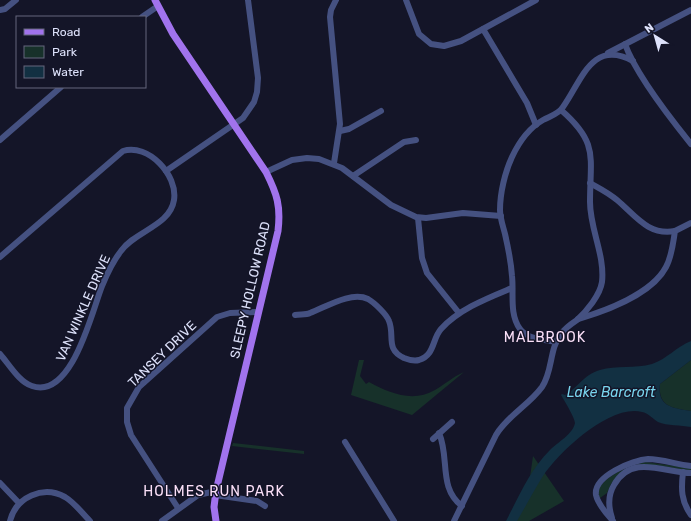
<svg xmlns="http://www.w3.org/2000/svg" width="691" height="521" viewBox="0 0 691 521" font-family="Rubik,sans-serif">
	<style>
		.green { fill: #17312a }
		.water { fill: #123042 }
		.lines { fill: none; stroke-linecap: round; stroke-linejoin: round }
		.minor { stroke: #455181; stroke-width: 6 }
		.major { stroke: #a173ed; stroke-width: 7 }
		.labels { text-anchor: middle; dominant-baseline: central; stroke-width: 3; stroke-linejoin: round; paint-order: stroke }
		.street-label { font-size: 13px; fill: #dee2fb; stroke: #141528 }
		.neighbourhood-label { font-size: 14px; letter-spacing: 1px; fill: #fbe0f8; stroke: #141528 }
		.water-label { font-size: 14px; font-style: italic; fill: #79d5ee; stroke: #141528 }
	</style>
	<rect width="100%" height="100%" fill="#141528"/>
	<g class="green">
		<path d="M359,360h5l-4,16 6,8 3,-2c20,11 44,21 66,8 12,-7 16,-12 29,-18l-52,43 -61,-20z"/>
		<path d="M691,360v51c-19,-3 -33,-4 -31,-27z"/>
		<path d="M233,443l71,8v3l-72,-8z"/>
		<path d="M533,456l31,45 -35,20h-21l21,-37z"/>
		<path d="M645,462l46,6v3l-35,-6 -37,9 -8,10 -4,9 -7,5 -3,-8c13,-17 28,-22 48,-28z"/>
	</g>
	<path class="water" d="M691,341v19l-31,24c-3,23 13,24 31,27v16c-10,-2 -24,-1 -33,-5 -5,-3 -10,-9 -16,-10 -32,-8 -82,39 -99,64 -9,14 -17,30 -26,45h-11c13,-25 24,-51 44,-71 8,-8 23,-16 25,-27 0,-5 -11,-23 -14,-28l1,-1 3,1c13,-7 18,-20 35,-25 16,-5 35,-1 52,-6 15,-5 24,-17 39,-23z"/>
	<g class="lines">
		<g class="minor">
			<path d="M406,0l13,34 12,10 13,2 17,-5 75,-41"/>
			<path d="M0,10l5,-1 11,-9"/>
			<path d="M142,17l16,-11"/>
			<path d="M483,29l44,74 9,22"/>
			<path d="M625,44c11,31 45,74 66,100"/>
			<path d="M608,53l83,-43"/>
			<path d="M340,131l9,-2 32,-18"/>
			<path d="M0,140l61,-53"/>
			<path d="M334,163l6,-39 -10,-107 1,-7 5,-10"/>
			<path d="M166,171l77,-53 11,-16 3,-10 1,-14 -10,-78"/>
			<path d="M266,172l26,-12 15,-2 12,1 23,9 49,37 25,12 10,1 37,-5 38,3"/>
			<path d="M353,176l51,-34 12,-2"/>
			<path d="M590,183c9,5 19,10 27,17 18,15 31,36 58,31"/>
			<path d="M418,218l4,40 5,15 32,40"/>
			<path d="M0,257l123,-106c25,-8 55,24 51,49 -4,26 -39,31 -53,51 -8,10 -14,23 -19,35 -10,25 -30,114 -70,100 -13,-4 -23,-22 -32,-32"/>
			<path d="M295,315c5,-1 11,0 15,-2 16,-6 41,-22 58,-14 7,4 19,16 21,22 6,15 -4,28 15,37 5,2 11,3 15,2 16,-5 13,-21 22,-31 18,-20 47,-31 71,-41"/>
			<path d="M578,319c27,-8 74,-25 88,-52 6,-11 7,-24 9,-36l16,-8"/>
			<path d="M556,342c-12,-3 -28,-2 -36,-13 -11,-15 -6,-36 -8,-53 -1,-14 -4,-29 -7,-42 -2,-8 -5,-16 -5,-24 0,-17 5,-38 12,-53 7,-15 17,-29 31,-37 7,-4 16,-6 20,-13 19,-27 29,-68 70,-46"/>
			<path d="M439,433c11,25 -1,55 23,73"/>
			<path d="M433,439l19,-17"/>
			<path d="M345,442l49,79"/>
			<path d="M683,472c-2,17 -2,29 8,43"/>
			<path d="M0,483l19,20"/>
			<path d="M215,495l42,6 8,5"/>
			<path d="M178,508l-47,-73 -4,-13v-14l12,-21 78,-70 13,-4 28,-1"/>
			<path d="M612,518c-4,-12 -4,-23 2,-33 18,-32 51,-12 77,-12"/>
			<path d="M10,521c6,-24 33,-36 55,-24 10,6 17,16 25,24"/>
			<path d="M162,521l36,-26 18,-4"/>
			<path d="M454,521l42,-86c11,-19 33,-30 46,-48 11,-16 7,-38 19,-53 4,-6 10,-10 16,-14 10,-9 23,-25 25,-38 3,-27 -12,-53 -12,-80 0,-45 9,-59 -29,-92"/>
			<path d="M613,521c-6,-7 -15,-16 -17,-26 -3,-19 37,-35 52,-36 15,0 29,6 43,7"/>
		</g>
		<path class="major" d="M155,0l18,34 93,138c11,22 15,34 12,59l-62,260 -2,16 2,14"/>
	</g>
	<g class="labels">
		<g class="street-label">
			<text transform="translate(250 290) rotate(-77)">SLEEPY HOLLOW ROAD</text>
			<text transform="translate(83 308) rotate(-66)">VAN WINKLE DRIVE</text>
			<text transform="translate(162 354) rotate(-44)">TANSEY DRIVE</text>
		</g>
		<g class="neighbourhood-label">
			<text x="545" y="337">MALBROOK</text>
			<text x="214" y="491">HOLMES RUN PARK</text>
		</g>
		<g class="water-label">
			<text x="611" y="392">Lake Barcroft</text>
		</g>
	</g>
	<rect x="16" y="16" width="130" height="72" fill="#141528" stroke="#65677c"/>
	<rect x="24" y="29" width="20" height="6" fill="#a173ed" stroke="#65677c"/>
	<text x="52" y="36" font-size="12" fill="#dee2fb">Road</text>
	<rect x="24" y="46" width="20" height="12" fill="#17312a" stroke="#65677c"/>
	<text x="52" y="56" font-size="12" fill="#dee2fb">Park</text>
	<rect x="24" y="66" width="20" height="12" fill="#123042" stroke="#65677c"/>
	<text x="52" y="76" font-size="12" fill="#dee2fb">Water</text>
	<g transform="translate(655 36) rotate(323)" stroke="#141528" stroke-width="3" paint-order="stroke">
	<path d="M0-3L7 15L0 10L-7 15Z" fill="#dee2fb"/>
	<text y="-6" font-size="11" font-weight="bold" text-anchor="middle" fill="#dee2fb">N</text>
	</g>
</svg>
